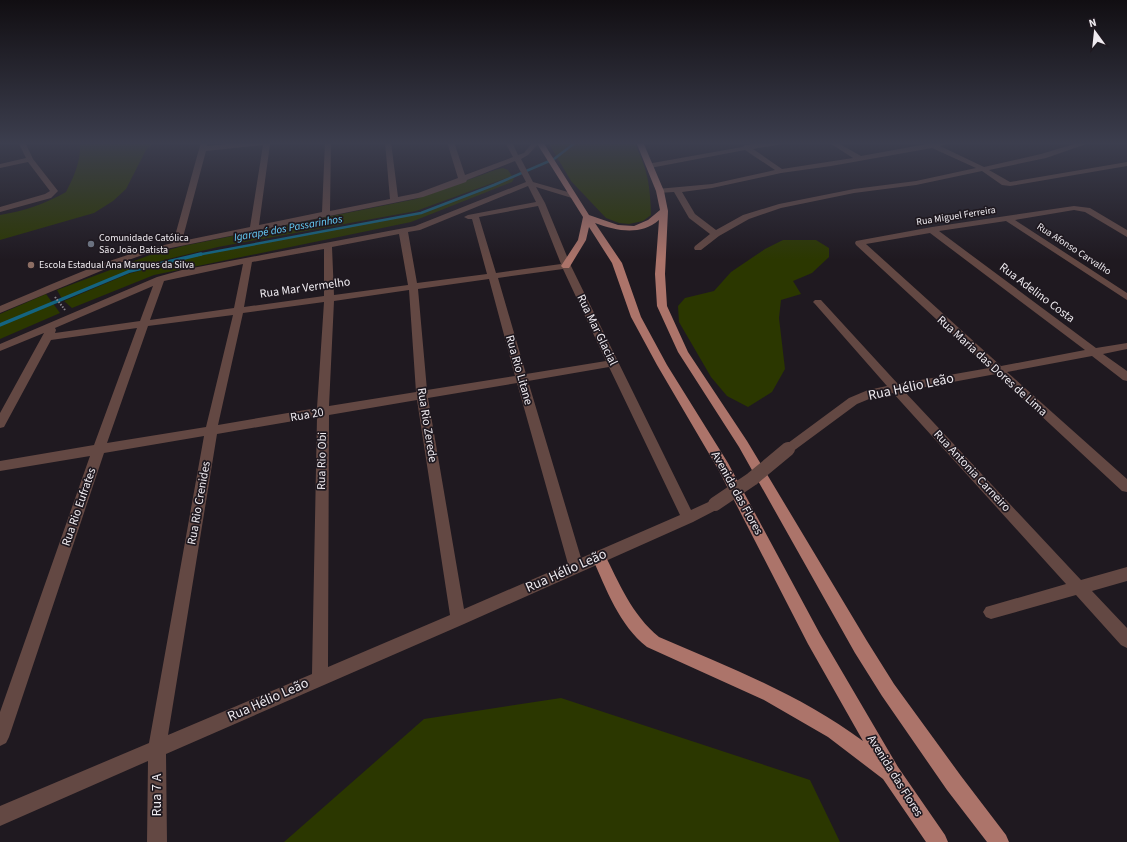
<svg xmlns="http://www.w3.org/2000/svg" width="1127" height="842" viewBox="0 0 1127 842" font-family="'Source Sans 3',sans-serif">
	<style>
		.green { fill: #2b3700 }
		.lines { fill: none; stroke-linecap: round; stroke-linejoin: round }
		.stream-far1 { stroke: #146480; stroke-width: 2.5 }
		.stream { stroke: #146480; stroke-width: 3.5 }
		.path { stroke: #878288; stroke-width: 2; stroke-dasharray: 1.5 1.5; stroke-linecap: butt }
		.minor { fill: #634843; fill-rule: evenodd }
		.major { fill: #ac746a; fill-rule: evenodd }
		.minor-bridge { stroke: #634843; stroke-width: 14 }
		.worship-dot { fill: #6b7280; stroke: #1f1920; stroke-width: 1.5 }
		.education-dot { fill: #8d6e63; stroke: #1f1920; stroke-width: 1.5 }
		.labels { text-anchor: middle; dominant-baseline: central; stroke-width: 3.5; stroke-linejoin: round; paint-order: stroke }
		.far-street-label { font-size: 10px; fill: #efebf0; stroke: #1f1920 }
		.far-poi-label { font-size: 10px; fill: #efebf0; stroke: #1f1920; text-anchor: start }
		.far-water-label { font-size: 11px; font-style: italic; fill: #66cffa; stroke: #1f1920 }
		.street-label { font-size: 12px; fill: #efebf0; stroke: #1f1920 }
		.near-street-label { font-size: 14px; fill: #efebf0; stroke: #1f1920 }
	</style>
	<rect width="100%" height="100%" fill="#1f1920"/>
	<g class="green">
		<path d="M79,142h75l-8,8 -20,39 -13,12 -19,12 -94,27v-25c24,-4 45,-11 66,-23 7,-13 17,-35 13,-50z"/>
		<path d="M548,142h86c14,28 16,43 17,73l-8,6 -14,3 -10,-1 -13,-5 -35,-37z"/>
		<path d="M503,168l5,2 6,9 -2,3 -101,40 -257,53 -82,33 -8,-7 64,-27 58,-16 128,-26 110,-19 85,-36 -93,34 -198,36 -58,14 -43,16 -55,22 -5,-9 93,-35 33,-9 233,-47 79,-29z"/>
		<path d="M783,240h33l13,8v9l-17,16 -19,8 8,13 -20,6 -2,18 6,51 -13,23 -24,15 -21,-11 -16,-19 -32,-55 -1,-16 7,-8 29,-7 17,-19 34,-23z"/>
		<path d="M46,294l14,19 -60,26v-25z"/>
		<path d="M561,698l249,82 30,62h-556l140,-123z"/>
	</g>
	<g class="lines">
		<path class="stream-far1" d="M197,255l224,-42 73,-28 60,-26 22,-17"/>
		<path class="stream" d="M0,325l130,-54 71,-17"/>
		<path class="path" d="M55,297l10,13"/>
		<g class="minor">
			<path d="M18,142h7l8,17 25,32 -7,7 -51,14v-5l45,-13 5,-3 -22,-29 -28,6v-4l26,-6z"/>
			<path d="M201,142h7l-1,4 40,-4h25l-2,2 -11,81 63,-13 3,-70h6l-1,69 60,-12 -5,-57h6l7,55 20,-4 40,-15 -11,-36h7l11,33 48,-18 -8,-15h7l6,13 6,-2 9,-11h7l-12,13 -7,4 12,23 42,12 1,2 -4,2 -36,-11 9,16 26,63 120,244 24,-11 5,1 2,4 -2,4 -27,14 -229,102 -298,130 1,88h-20l1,-81 -148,65v-20l149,-63 55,-307 -100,17 -95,284 -3,6 -6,3v-34l90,-256 -90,15v-10l94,-16 43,-117 -86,12 -47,87 -4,1v-15l44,-80 -44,18v-7l157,-67 25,-7 233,-44 111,-44 -11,-21 -48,19 -1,2 -43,15 -272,55 -31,11 -120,50v-7c56,-23 113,-51 173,-63zM263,145l-13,82 -68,14 24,-90zM528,186l8,16 -68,13 -4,2 4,2h4l15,55 -70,9 -9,-51 12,-2zM538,206l23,58 -65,9 -17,-56zM399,234l9,51 -74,10 -2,-48zM324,249v47l-80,11 8,-45zM243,264l-9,44 -84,12 14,-39zM563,269l43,92 -80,13 -28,-96zM489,279l26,97 -88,14 -9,-101zM153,286l-13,35 -85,12 1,-3 -1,-2zM409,290l7,102 -87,14 5,-105zM324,302l-7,106 -99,17 25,-112zM233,315l-27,112 -99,16 41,-117zM609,367l71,148 -99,43 -53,-177zM517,383l51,181 -104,45 -36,-211zM417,400l33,215 -122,52 1,-252zM317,417l-5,257 -144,61 49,-301z"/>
			<path d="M774,142h20l-41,7 29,20 71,-11 -25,-16h8l25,14 71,-13 22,-1 -14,4 44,21 57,-13 40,-12h11l-46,16 -57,12 21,12 117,-20v4l-117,20 -8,-1 -20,-14 -66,14 -62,8 -73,15 -32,11 -30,17 -18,14h-6l-1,-2 1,-2 15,-12 -21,-16 -15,-26 -17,1v-4l55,-5 63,-14 -30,-20 -95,18 -4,-2 1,-2 95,-17 3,-2zM932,148l44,20 -60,13 -62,8 -75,15 -36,11 -27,15 -21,-16 -13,-22 30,-4 69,-15 50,-7z"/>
			<path d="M1074,206l16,2 37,22v7l-42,-25 -11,-2 -59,10 112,73v7l-121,-79 -67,10 157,117 31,-5v6l-24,5 24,17v10l-4,-1 -31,-24 -85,16 120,107v13l-5,-1 -126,-117 -92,17 177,189 46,-13v14l-35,10 35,37v20l-6,-3 -45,-50 -85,24 -5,-2 -3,-5 3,-5 80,-23 -173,-191 -19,4 -17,7 -65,48 -4,2 -4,-2 -2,-3 2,-3 65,-48 19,-8 19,-4 -72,-82 -2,-2 2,-2h6l77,84 91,-16 -133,-123 -1,-2 1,-2 76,-14zM930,233l155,117 -84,16 -135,-122z"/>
		</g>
		<path class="major" d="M536,142h7l46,73 29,10 16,1 14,-6 12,-10 -4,-19 -20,-49h7l21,49 4,20 -3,63 2,32 21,46 59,89 120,200 27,43 67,92 45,59 3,7h-22l-40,-52 -65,-94 -27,-43 -116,-206 -61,-95 -21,-46 -2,-32 4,-54c-19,16 -42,11 -64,3l27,40 19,54 26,48 61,98 92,171 78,133 47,68 3,7h-22l-43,-63 -55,-42 -64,-37 -117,-53c-28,-22 -41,-58 -55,-90l2,-4 5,-2 5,2c15,30 28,62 55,84 70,30 142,58 204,104l-55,-97 -90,-175 -61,-104 -26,-48 -19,-54 -23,-36 -3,13 -17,28h-6l-2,-2 17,-26 5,-23z"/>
		<path class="minor-bridge" d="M715,504l37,-25 36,-30"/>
	</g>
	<linearGradient id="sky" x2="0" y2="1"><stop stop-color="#110e12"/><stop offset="0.55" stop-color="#3c3e4e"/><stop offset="1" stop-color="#3c3e4e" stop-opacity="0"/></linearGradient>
	<rect width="1127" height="260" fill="url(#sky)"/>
	<circle class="worship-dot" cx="91" cy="244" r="4"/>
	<circle class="education-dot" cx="31" cy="265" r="4"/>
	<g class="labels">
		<g class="far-street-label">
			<text transform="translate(956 216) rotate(-9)">Rua Miguel Ferreira</text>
			<text transform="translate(1074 249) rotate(33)">Rua Afonso Carvalho</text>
		</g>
		<g class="far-poi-label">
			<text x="99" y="238">Comunidade Católica<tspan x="99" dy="12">São João Batista</tspan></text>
			<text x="39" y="265">Escola Estadual Ana Marques da Silva</text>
		</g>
		<g class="far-water-label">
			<text transform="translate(288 228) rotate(-10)">Igarapé dos Passarinhos</text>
		</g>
		<g class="street-label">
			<text transform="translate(305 288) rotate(-8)">Rua Mar Vermelho</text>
			<text transform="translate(1037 293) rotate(37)">Rua Adelino Costa</text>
			<text transform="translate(597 330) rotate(64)">Rua Mar Glacial</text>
			<text transform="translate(992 366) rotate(42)">Rua Maria das Dores de Lima</text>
			<text transform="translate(519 370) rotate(74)">Rua Rio Litane</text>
			<text transform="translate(307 415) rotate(-10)">Rua 20</text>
			<text transform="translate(427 425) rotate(81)">Rua Rio Zerede</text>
			<text transform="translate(322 461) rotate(-89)">Rua Rio Obi</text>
			<text transform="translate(972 471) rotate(47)">Rua Antonia Carneiro</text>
			<text transform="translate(737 493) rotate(61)">Avenida das Flores</text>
			<text transform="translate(199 503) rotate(-80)">Rua Rio Crenides</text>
			<text transform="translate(79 507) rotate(-71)">Rua Rio Eufrates</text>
			<text transform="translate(895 776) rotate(58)">Avenida das Flores</text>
		</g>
		<g class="near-street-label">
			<text transform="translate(911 387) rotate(-12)">Rua Hélio Leão</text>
			<text transform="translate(566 571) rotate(-24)">Rua Hélio Leão</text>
			<text transform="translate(268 700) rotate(-24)">Rua Hélio Leão</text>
			<text transform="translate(157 795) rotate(-90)">Rua 7 A</text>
		</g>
	</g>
	<g transform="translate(1095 32) rotate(345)" stroke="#1f1920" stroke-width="3" paint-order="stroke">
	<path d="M0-3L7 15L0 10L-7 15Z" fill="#efebf0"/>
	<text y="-6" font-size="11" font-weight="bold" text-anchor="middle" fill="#efebf0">N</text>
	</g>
</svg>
